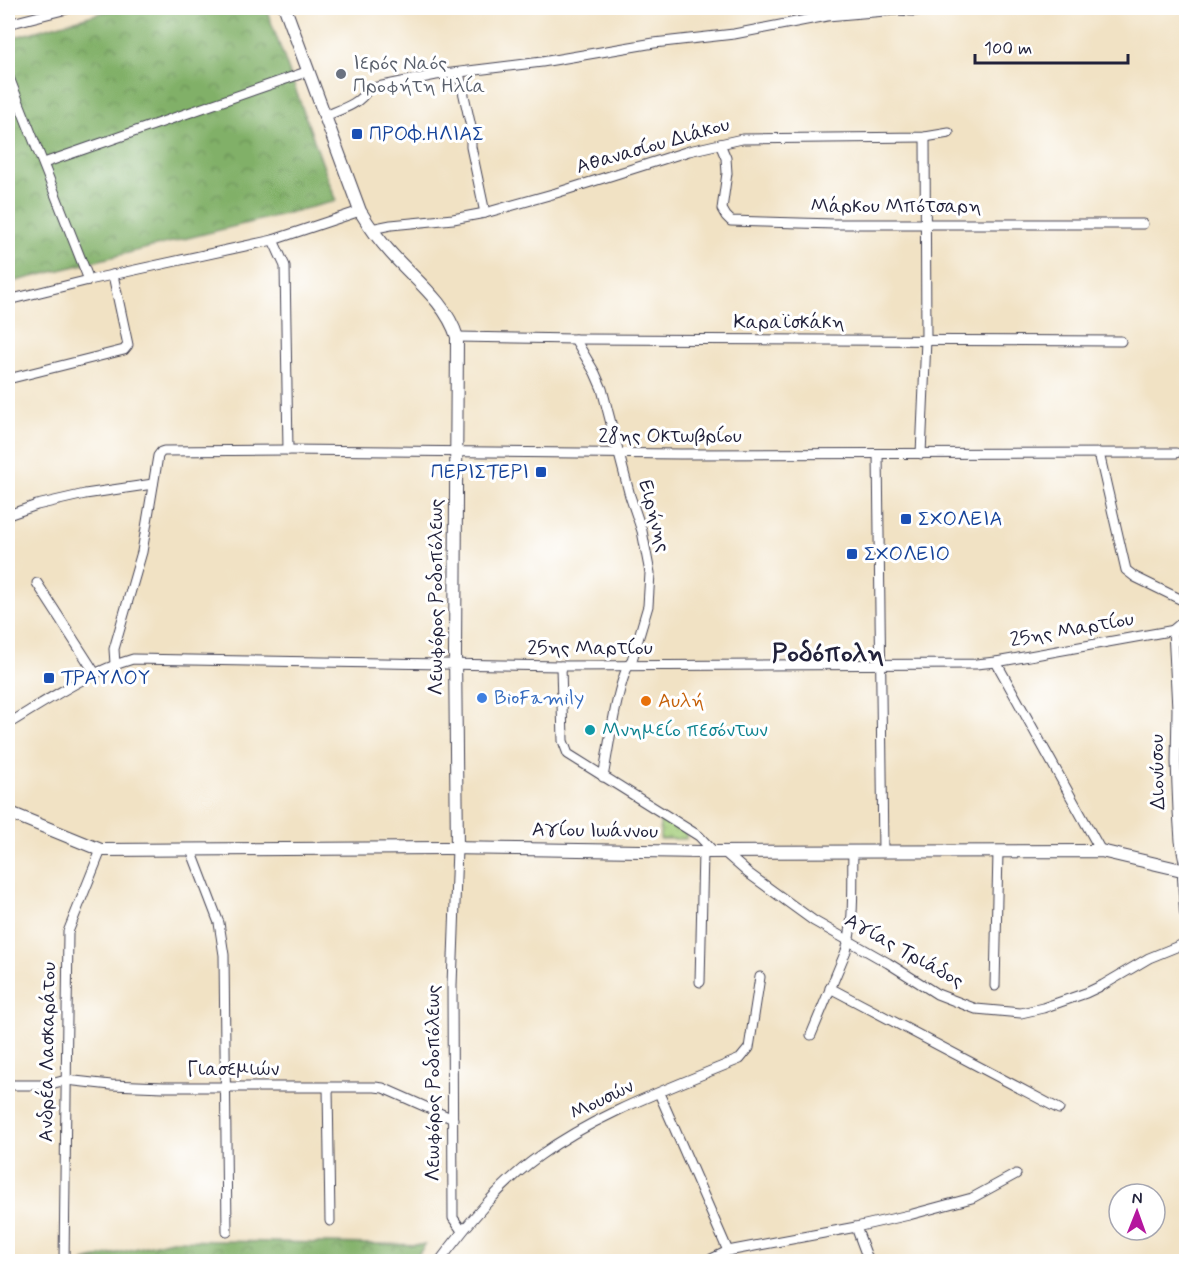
<svg xmlns="http://www.w3.org/2000/svg" width="1194" height="1269" viewBox="0 0 1194 1269" font-family="Mynerve,sans-serif">
	<style>
		.forest { fill: url(#forest-crowns); stroke: #526952; stroke-width: 1.5 }
		.park { fill: url(#park-dots); stroke: #627759; stroke-width: 1.5 }
		.lines { fill: none; stroke-linecap: round; stroke-linejoin: round }
		.minor-casing { stroke: #413f50; stroke-width: 11 }
		.tertiary-casing { stroke: #413f50; stroke-width: 14 }
		.minor { stroke: #fff; stroke-width: 9 }
		.tertiary { stroke: #fff; stroke-width: 12 }
		.worship-dot { fill: #6b7280; stroke: #fff; stroke-width: 2 }
		.transit-dot { fill: #1a4fb4; stroke: #fff; stroke-width: 2 }
		.shop-dot { fill: #3f7fe0; stroke: #fff; stroke-width: 2 }
		.food-dot { fill: #e8710a; stroke: #fff; stroke-width: 2 }
		.culture-dot { fill: #0f9aa8; stroke: #fff; stroke-width: 2 }
		.labels { text-anchor: middle; dominant-baseline: central; stroke-width: 6; stroke-linejoin: round; paint-order: stroke }
		.worship-label { font-size: 20px; fill: #5b616d; stroke: #fff; text-anchor: start }
		.transit-label { font-size: 20px; fill: #164399; stroke: #fff; text-anchor: start }
		.street-label { font-size: 20px; fill: #22223b; stroke: #fff }
		.shop-label { font-size: 20px; fill: #366cbe; stroke: #fff; text-anchor: start }
		.food-label { font-size: 20px; fill: #c56008; stroke: #fff; text-anchor: start }
		.culture-label { font-size: 20px; fill: #0d838f; stroke: #fff; text-anchor: start }
		.district-label { font-size: 26px; font-weight: bold; fill: #22223b; stroke: #fff }
	</style>
	<defs>
		<pattern id="forest-crowns" width="20" height="18" patternUnits="userSpaceOnUse" patternTransform="scale(1.5)"><rect width="20" height="18" fill="#81b068"/><path d="M2 6a3 3 0 1 1 6 0M12 15a3 3 0 1 1 6 0" fill="none" stroke="#698f57"/></pattern>
		<pattern id="park-dots" width="8" height="8" patternUnits="userSpaceOnUse" patternTransform="scale(1.5)"><rect width="8" height="8" fill="#a2cc77"/><path d="M2 2h.1M6 6h.1" fill="none" stroke="#8baf68" stroke-width="1.8" stroke-linecap="round"/></pattern>
	</defs>
	<rect width="100%" height="100%" fill="#fff"/>
	<filter id="ink" filterUnits="userSpaceOnUse"><feTurbulence type="fractalNoise" baseFrequency=".0167" numOctaves="2"/><feDisplacementMap in="SourceGraphic" scale="12" xChannelSelector="R" yChannelSelector="G"/><feConvolveMatrix kernelMatrix="1 2 1 2 8 2 1 2 1" color-interpolation-filters="sRGB"/></filter>
	<filter id="wash" filterUnits="userSpaceOnUse"><feTurbulence type="fractalNoise" baseFrequency=".008" numOctaves="4" result="noise"/><feDisplacementMap in="SourceGraphic" scale="24" xChannelSelector="R" yChannelSelector="G"/><feGaussianBlur stdDeviation="1.35" result="paint"/><feColorMatrix in="noise" values="0 0 0 0 0 0 0 0 0 0 0 0 0 0 0 0 0 1.4 0 .05"/><feComposite in="paint" operator="in"/></filter>
	<g filter="url(#wash)">
		<rect width="100%" height="100%" fill="#f1e2c4"/>
		<g class="forest">
			<path d="M118,8h148l70,193 -328,82v-244z"/>
			<path d="M172,1240l253,5 -12,17 -330,-1z"/>
		</g>
		<path class="park" d="M660,816l26,17v6h-26z"/>
	</g>
	<g filter="url(#ink)">
		<g class="lines">
			<g class="minor-casing">
				<g id="minor">
					<path d="M8,24l63,-16"/>
					<path d="M459,73l12,54v20l14,66"/>
					<path d="M8,75l81,205"/>
					<path d="M325,116c16,-7 34,-11 43,-27l68,-14 106,-13 112,-19 80,-9 93,-18 70,-6 16,1 43,-3"/>
					<path d="M720,144l6,14 1,15 -5,36 4,7 5,5 103,3h309"/>
					<path d="M44,163l265,-92"/>
					<path d="M371,229l20,-4 62,-6 32,-6 71,-20 133,-42 53,-12 183,-2 24,-4"/>
					<path d="M273,240l12,26 3,184"/>
					<path d="M8,300l81,-20 184,-40 87,-29"/>
					<path d="M457,337l118,2 546,2"/>
					<path d="M575,339l20,34 7,16 28,107 12,35 8,42 -2,33 -16,54c-14,15 -24,93 -29,117"/>
					<path d="M8,379l116,-29 4,-5 -15,-70"/>
					<path d="M1099,453l27,117 9,7 51,25"/>
					<path d="M878,454l5,398"/>
					<path d="M921,454l5,-114 -1,-203"/>
					<path d="M8,515l29,-10 48,-11 68,-10"/>
					<path d="M37,583l58,90"/>
					<path d="M996,662l105,189"/>
					<path d="M115,664l-1,-15 28,-97 16,-96 3,-4 3,-1 124,-1 393,4 495,-1"/>
					<path d="M561,666l2,75 5,13 131,82 14,15"/>
					<path d="M8,724c40,-24 80,-52 125,-65l428,7 415,-2 20,-2 190,-34"/>
					<path d="M457,849l-5,136 1,233 9,13"/>
					<path d="M191,850l28,73 5,32 3,277"/>
					<path d="M723,851l25,22 66,48 74,42 49,31 39,15 45,4 22,-5 43,-15 17,-8 46,-27 37,-15"/>
					<path d="M1186,871l-6,-30 -2,-30 -2,-49 1,-53 -4,-79 13,-11"/>
					<path d="M700,982l3,-130"/>
					<path d="M995,986l3,-134"/>
					<path d="M830,988l229,121"/>
					<path d="M811,1035l35,-84c9,-31 6,-67 7,-99"/>
					<path d="M8,1085h39l19,-5 45,5 53,2h211l8,1 70,31"/>
					<path d="M328,1088l2,133"/>
					<path d="M659,1093l69,158"/>
					<path d="M856,1227l13,35"/>
					<path d="M64,1262l4,-330 33,-82"/>
					<path d="M439,1262c29,-39 61,-78 100,-106 59,-43 134,-69 201,-97l9,-11 11,-71"/>
					<path d="M705,1262l23,-11 128,-24 53,-12 63,-17 44,-24"/>
				</g>
			</g>
			<g class="tertiary-casing">
				<g id="tertiary">
					<path d="M285,8l75,203c9,15 19,29 31,42 23,26 55,49 66,84l-2,316 2,196"/>
					<path d="M8,812l93,38 344,-2 258,4 398,-1 85,20"/>
					<path d="M1186,871l-2,6 2,36"/>
				</g>
			</g>
			<use href="#minor" class="minor"/>
			<use href="#tertiary" class="tertiary"/>
		</g>
	</g>
	<circle class="worship-dot" cx="341" cy="74" r="6"/>
	<g class="transit-dot">
		<rect x="351" y="128" width="12" height="12" rx="3"/>
		<rect x="535" y="466" width="12" height="12" rx="3"/>
		<rect x="900" y="513" width="12" height="12" rx="3"/>
		<rect x="846" y="548" width="12" height="12" rx="3"/>
		<rect x="43" y="672" width="12" height="12" rx="3"/>
	</g>
	<circle class="shop-dot" cx="482" cy="698" r="6"/>
	<circle class="food-dot" cx="646" cy="701" r="6"/>
	<circle class="culture-dot" cx="590" cy="730" r="6"/>
	<g class="labels">
		<g class="worship-label">
			<text x="353" y="63">Ιερός Ναός<tspan x="353" dy="23">Προφήτη Ηλία</tspan></text>
		</g>
		<g class="transit-label">
			<text x="369" y="134">ΠΡΟΦ.ΗΛΙΑΣ</text>
			<text x="529" y="472" text-anchor="end">ΠΕΡΙΣΤΕΡΙ</text>
			<text x="918" y="519">ΣΧΟΛΕΙΑ</text>
			<text x="864" y="554">ΣΧΟΛΕΙΟ</text>
			<text x="61" y="678">ΤΡΑΥΛΟΥ</text>
		</g>
		<g class="street-label">
			<text transform="translate(653 146) rotate(-16)">Αθανασίου Διάκου</text>
			<text x="896" y="206">Μάρκου Μπότσαρη</text>
			<text x="789" y="322">Καραϊσκάκη</text>
			<text x="670" y="436">28ης Οκτωβρίου</text>
			<text transform="translate(654 516) rotate(75)">Ειρήνης</text>
			<text transform="translate(436 597) rotate(-90)">Λεωφόρος Ροδοπόλεως</text>
			<text transform="translate(1072 630) rotate(-10)">25ης Μαρτίου</text>
			<text x="590" y="648">25ης Μαρτίου</text>
			<text transform="translate(1158 772) rotate(-91)">Διονύσου</text>
			<text transform="translate(595 831) rotate(1)">Αγίου Ιωάννου</text>
			<text transform="translate(904 951) rotate(29)">Αγίας Τριάδος</text>
			<text transform="translate(48 1052) rotate(-89)">Ανδρέα Λασκαράτου</text>
			<text x="233" y="1069">Γιασεμιών</text>
			<text transform="translate(433 1083) rotate(-90)">Λεωφόρος Ροδοπόλεως</text>
			<text transform="translate(602 1100) rotate(-26)">Μουσών</text>
		</g>
		<g class="shop-label">
			<text x="494" y="698">BioFamily</text>
		</g>
		<g class="food-label">
			<text x="658" y="701">Αυλή</text>
		</g>
		<g class="culture-label">
			<text x="602" y="730">Μνημείο πεσόντων</text>
		</g>
		<g class="district-label">
			<text x="828" y="654">Ροδόπολη</text>
		</g>
	</g>
	<rect width="1194" height="1269" fill="none" stroke="#fff" stroke-width="30"/>
	<g transform="translate(1137 1212) rotate(1)"><circle r="28" fill="#ffffff" stroke="#a7a7b1" stroke-width="1.5"/>
	<path d="M0-4.5L10 22L0 15L-10 22Z" fill="#b5179e"/>
	<text y="-9" font-size="16" font-weight="bold" text-anchor="middle" fill="#22223b">N</text>
	</g>
	<path d="M975 54v9h153v-9" fill="none" stroke="#22223b" stroke-width="3"/>
	<text x="984" y="54" font-size="18" fill="#22223b" stroke="#ffffff" stroke-width="4.5" paint-order="stroke">100 m</text>
</svg>
